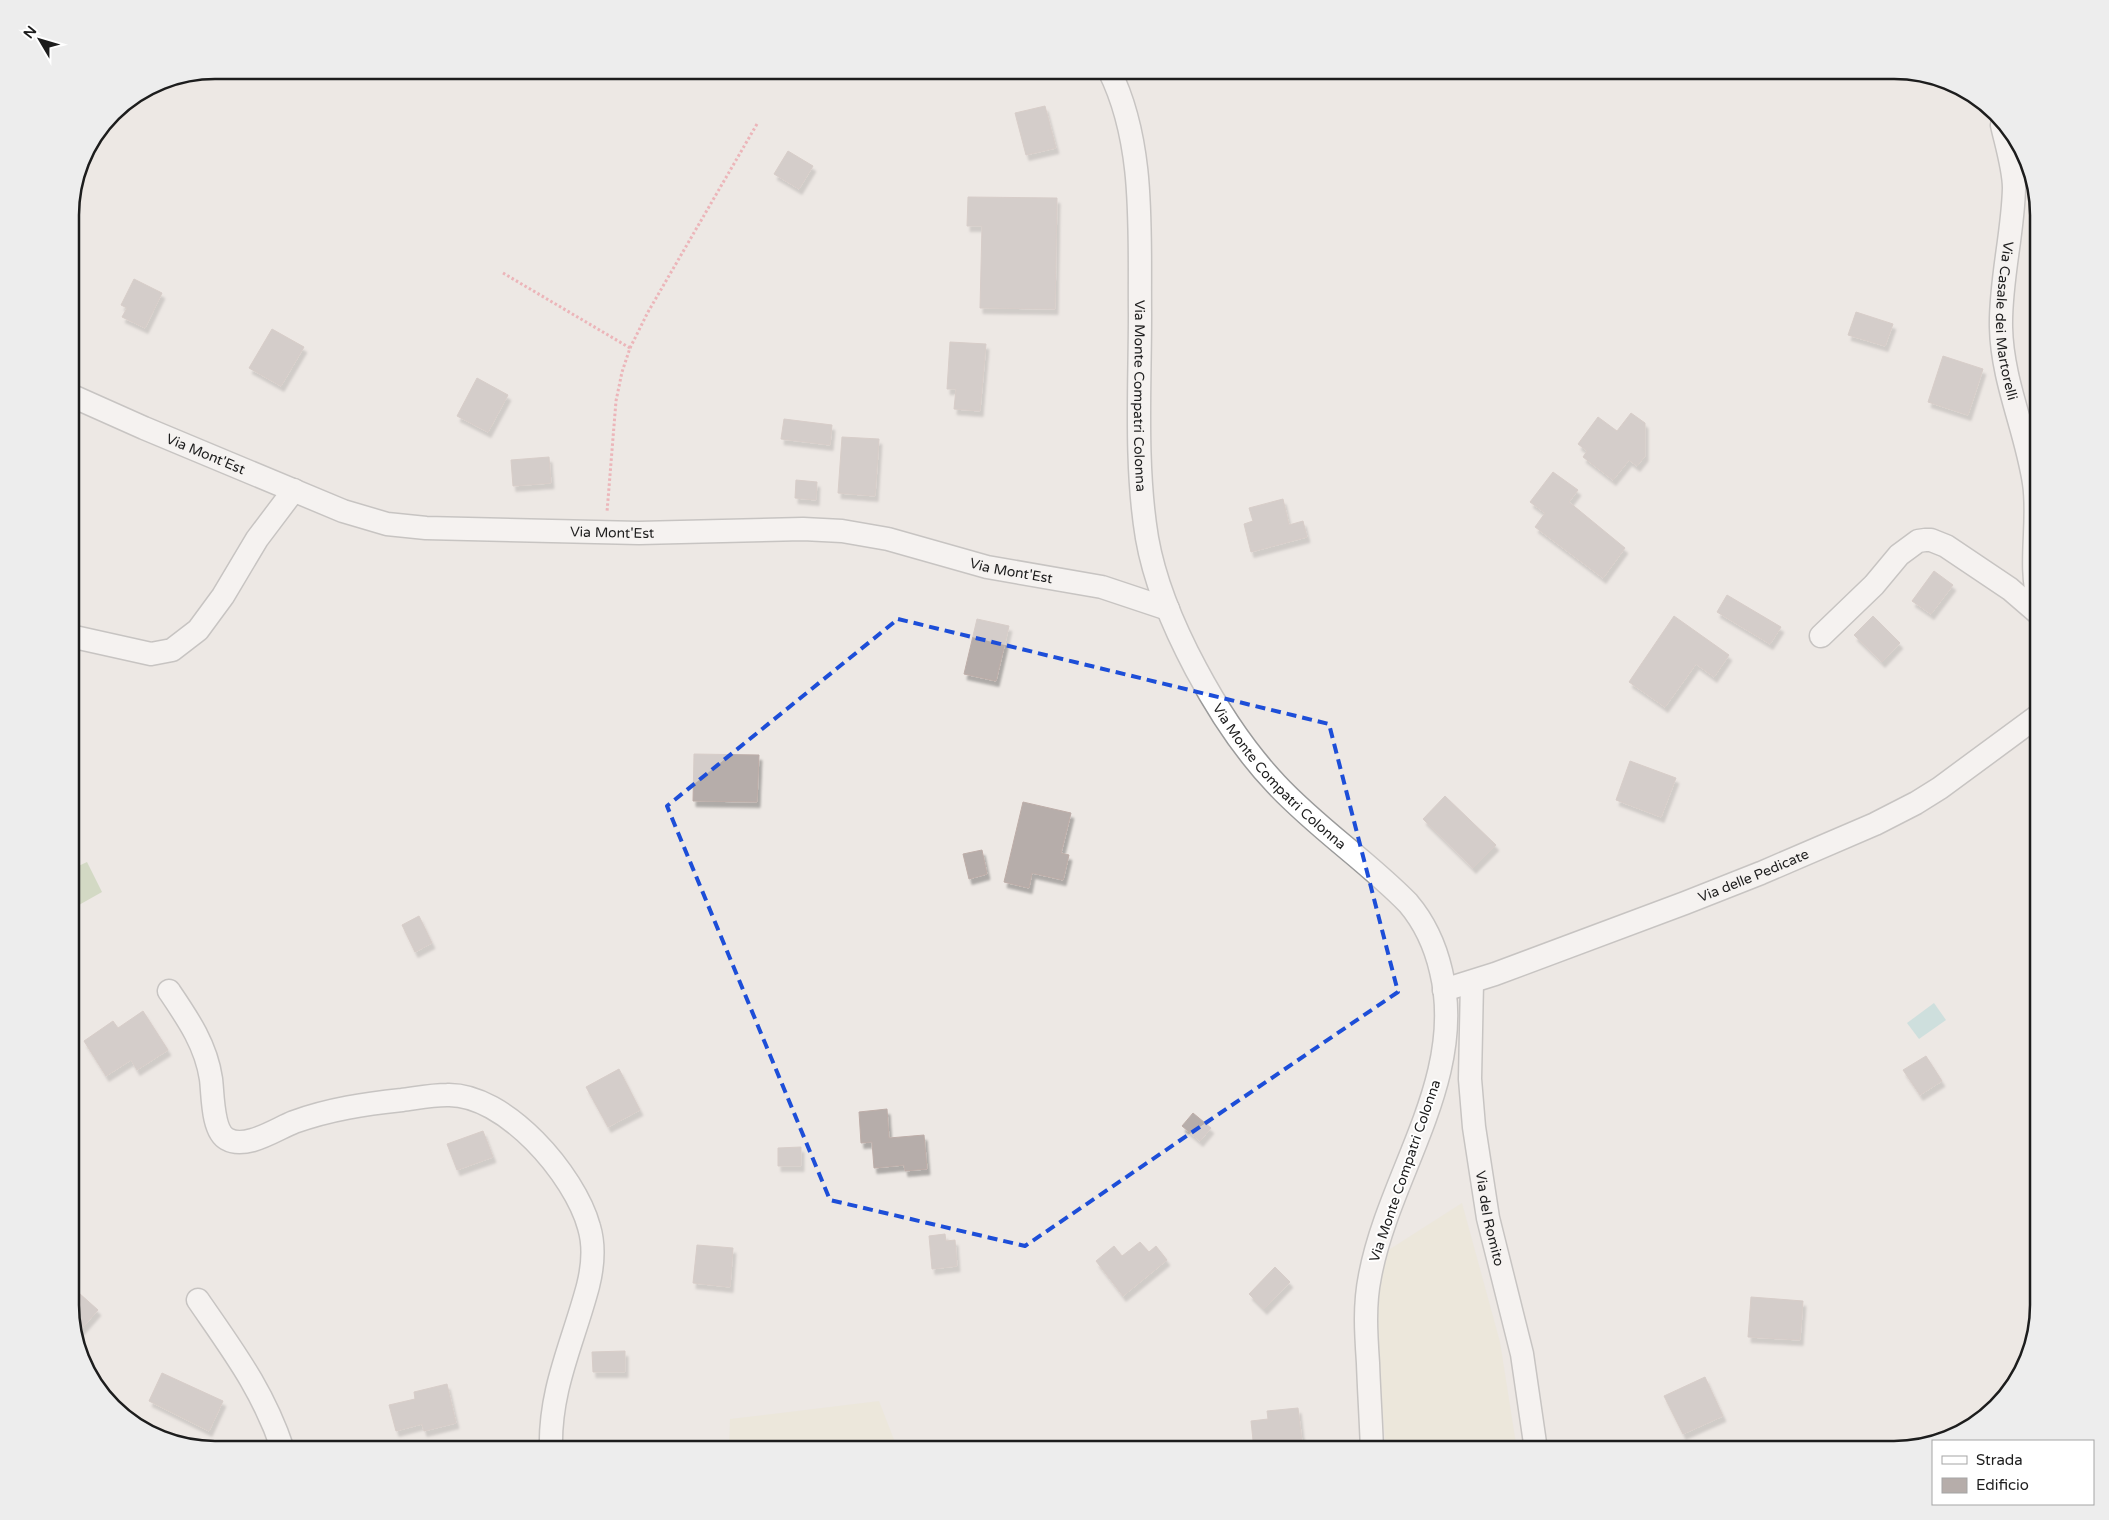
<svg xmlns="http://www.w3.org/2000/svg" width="2109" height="1520" viewBox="0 0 2109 1520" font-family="'Varela Round',sans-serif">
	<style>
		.farmland { fill: #eae6d1 }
		.forest { fill: #b4c89d }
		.water { fill: #a9d6d6 }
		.building { fill: #b6adaa; stroke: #bdada8; filter: url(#shadow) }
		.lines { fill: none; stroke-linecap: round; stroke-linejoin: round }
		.minor-casing { stroke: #9a9a9a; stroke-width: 25 }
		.path { stroke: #eb7886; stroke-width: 3; stroke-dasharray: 2.5 2.5; stroke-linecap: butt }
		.minor { stroke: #fff; stroke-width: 22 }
		.marked { fill: none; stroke: #1d4ed8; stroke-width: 4; stroke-dasharray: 10 6; stroke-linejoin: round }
		.labels { text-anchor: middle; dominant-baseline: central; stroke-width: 4; stroke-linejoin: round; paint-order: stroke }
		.street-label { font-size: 14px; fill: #1d1d1d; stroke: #fff }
		.rim { fill: none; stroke: #1d1d1d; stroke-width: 2.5 }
	</style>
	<defs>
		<filter id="shadow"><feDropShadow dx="3" dy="5.5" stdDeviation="1" flood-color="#0004"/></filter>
	</defs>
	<rect width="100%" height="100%" fill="#ede8e4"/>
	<g class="farmland">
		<path d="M1462,1203l38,139 17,108h-131l-12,-128 13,-71z"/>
		<path d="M879,1401l19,49h-169l1,-31z"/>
	</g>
	<path class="forest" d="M87,862l15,30 -32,18v-40z"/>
	<path class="water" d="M1934,1003l12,17 -27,19 -12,-16z"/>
	<g class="building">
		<path d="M1045,106l11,42 -30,7 -11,-42z"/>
		<path d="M788,151l25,15 -14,23 -25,-15z"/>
		<path d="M968,197l89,1 -2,111 -75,-1 2,-82h-15z"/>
		<path d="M134,279l28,14 -17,35 -23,-11 5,-9 -6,-3z"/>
		<path d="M1856,312l37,12 -8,22 -37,-11z"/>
		<path d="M272,329l32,18 -23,39 -32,-18z"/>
		<path d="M950,342l36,2 -6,67 -26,-2 2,-20h-9z"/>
		<path d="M1943,356l40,13 -15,46 -40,-13z"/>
		<path d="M477,378l31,17 -20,37 -31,-16z"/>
		<path d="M1631,413l14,10v33l-8,10 -8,-6 -16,20 -30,-23 4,-6 -9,-7 20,-27 19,14z"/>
		<path d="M784,419l48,6 -2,20 -49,-6z"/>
		<path d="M842,437l37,2 -4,57 -37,-3z"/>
		<path d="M549,457l2,26 -38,3 -2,-26z"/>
		<path d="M1553,472l25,18 -9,12 56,46 -22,30 -68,-51 10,-14 -15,-11z"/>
		<path d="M796,480l21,2 -1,18 -21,-2z"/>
		<path d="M1283,499l6,26 14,-4 4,16 -56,15 -7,-28 9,-3 -4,-13z"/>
		<path d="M1934,571l19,14 -22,29 -19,-13z"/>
		<path d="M1727,595l54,32 -11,17 -53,-32z"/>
		<path d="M1674,616l55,39 -15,22 -18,-13 -31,43 -36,-25z"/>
		<path d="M1873,616l27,27 -18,19 -28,-27z"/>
		<path d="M977,619l32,7 -13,55 -32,-7z"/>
		<path d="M694,754l65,1 -2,47 -64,-1z"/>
		<path d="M1630,761l46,17 -15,39 -45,-17z"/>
		<path d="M1445,796l51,49 -23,23 -50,-49z"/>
		<path d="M1023,802l48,11 -10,40 8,2 -6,25 -31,-7 -3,15 -25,-6z"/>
		<path d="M982,850l5,24 -18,5 -6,-25z"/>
		<path d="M419,916l13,27 -17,9 -13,-27z"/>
		<path d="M143,1011l25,39 -31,20 -6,-10 -25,16 -22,-35 29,-20 5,7z"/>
		<path d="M1926,1056l16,25 -22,14 -17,-25z"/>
		<path d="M619,1069l21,41 -32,17 -22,-40z"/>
		<path d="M887,1109l2,29 35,-3 3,34 -22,2 -1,-6 -30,3 -2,-26 -11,1 -2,-31z"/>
		<path d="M1193,1113l18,15 -11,13 -18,-15z"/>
		<path d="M483,1131l10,26 -36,13 -10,-26z"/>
		<path d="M801,1147v19h-23v-18z"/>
		<path d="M945,1234l1,7 9,-1 2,26 -25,3 -3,-33z"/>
		<path d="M1140,1242l9,10 7,-6 11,14 -44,36 -27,-35 18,-15 8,10z"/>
		<path d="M697,1245l36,3 -3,39 -37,-4z"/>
		<path d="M1275,1267l15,15 -26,27 -15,-15z"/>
		<path d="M70,1285l28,25 -22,25 -6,-21z"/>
		<path d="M1751,1297l52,4 -3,39 -52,-3z"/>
		<path d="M625,1351v21h-32l-1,-20z"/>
		<path d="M162,1373l61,28 -14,30 -60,-30z"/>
		<path d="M1705,1377l18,39 -40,18 -19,-38z"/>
		<path d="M447,1384l9,39 -32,8 -2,-7 -26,7 -7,-26 26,-6 -1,-7z"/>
		<path d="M1298,1408l5,42h-49l-3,-29 17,-2 -1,-8z"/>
	</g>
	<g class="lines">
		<g class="minor-casing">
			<g id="minor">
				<path id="s1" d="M1109,70c37,74 30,163 31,244 0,73 -5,152 7,224 14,80 74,188 129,246 41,44 91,77 132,119 17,20 27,42 33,68 26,107 -52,203 -71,305 -6,29 -4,58 -2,87 1,29 3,58 4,87"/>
				<path id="s2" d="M2002,125c4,18 12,44 12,63 -1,46 -14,93 -13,139 1,54 25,103 33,156 6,39 -6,81 5,120"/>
				<path id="s3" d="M70,395l74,33 199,83 44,13 39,4 213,5 164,-4 39,2 46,8 99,28 115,20 66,22"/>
				<path d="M70,636l81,18 21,-4 26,-20 25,-34 34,-57 37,-49"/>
				<path d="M1821,636l53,-51 25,-30 19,-14 7,-1h6l15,6 64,43 29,25"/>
				<path id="s4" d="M1472,982l-2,97 4,48 14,91 34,136 14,96"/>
				<path id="s5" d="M1444,990l51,-16 190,-71 76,-30 114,-49 41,-21 24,-15 99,-73"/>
				<path d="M169,991c19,28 37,54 42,88 2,15 1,52 16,60 19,11 49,-10 67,-17 36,-13 71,-18 108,-22 15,-2 30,-5 45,-5 58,-2 128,80 142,132 6,20 4,39 -1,59 -15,57 -39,104 -37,164"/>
				<path d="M198,1300c35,51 65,90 85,150"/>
			</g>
		</g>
		<g class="path">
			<path d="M503,273l127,75 -8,24 -6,29 -9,111"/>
			<path d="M630,348l18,-36 109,-188"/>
		</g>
		<use href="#minor" class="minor"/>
	</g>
	<path d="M0 0H2109V1520H0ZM898,619l431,105 69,268 -373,254 -195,-46 -163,-394z" fill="#ede8e4" fill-opacity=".55" fill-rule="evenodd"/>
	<path class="marked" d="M898,619l431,105 69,268 -373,254 -195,-46 -163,-394z"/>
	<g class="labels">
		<g class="street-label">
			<text stroke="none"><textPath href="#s2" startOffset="198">Via Casale dei Martorelli</textPath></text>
			<text stroke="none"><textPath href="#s1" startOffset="330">Via Monte Compatri Colonna</textPath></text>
			<text stroke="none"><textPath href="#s3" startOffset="148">Via Mont'Est</textPath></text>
			<text stroke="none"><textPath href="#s3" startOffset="568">Via Mont'Est</textPath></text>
			<text stroke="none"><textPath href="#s3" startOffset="972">Via Mont'Est</textPath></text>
			<text stroke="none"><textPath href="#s1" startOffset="750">Via Monte Compatri Colonna</textPath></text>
			<text stroke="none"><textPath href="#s5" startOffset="330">Via delle Pedicate</textPath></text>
			<text transform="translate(1405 1171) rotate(-71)">Via Monte Compatri Colonna</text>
			<text stroke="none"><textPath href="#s4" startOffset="238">Via del Romito</textPath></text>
		</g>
	</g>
	<path d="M0 0H2109V1520H0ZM215 79H1894A136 136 0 0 1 2030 215V1305A136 136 0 0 1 1894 1441H215A136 136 0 0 1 79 1305V215A136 136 0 0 1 215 79Z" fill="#ededed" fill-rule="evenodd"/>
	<path class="rim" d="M215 79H1894A136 136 0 0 1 2030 215V1305A136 136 0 0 1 1894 1441H215A136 136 0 0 1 79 1305V215A136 136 0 0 1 215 79Z"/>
	<rect x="1932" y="1440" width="162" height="65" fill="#ffffff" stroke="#a5a5a5"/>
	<rect x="1942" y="1456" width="25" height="8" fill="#ffffff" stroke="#a5a5a5"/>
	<text x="1976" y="1465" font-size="15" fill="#1d1d1d">Strada</text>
	<rect x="1942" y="1478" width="25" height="15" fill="#b6adaa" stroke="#a5a5a5"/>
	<text x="1976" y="1490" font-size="15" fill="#1d1d1d">Edificio</text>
	<g transform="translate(40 40) rotate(308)" stroke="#ffffff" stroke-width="4" paint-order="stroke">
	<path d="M0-4L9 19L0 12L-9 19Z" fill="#1d1d1d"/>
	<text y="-8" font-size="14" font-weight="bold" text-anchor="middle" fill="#1d1d1d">N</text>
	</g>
</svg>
